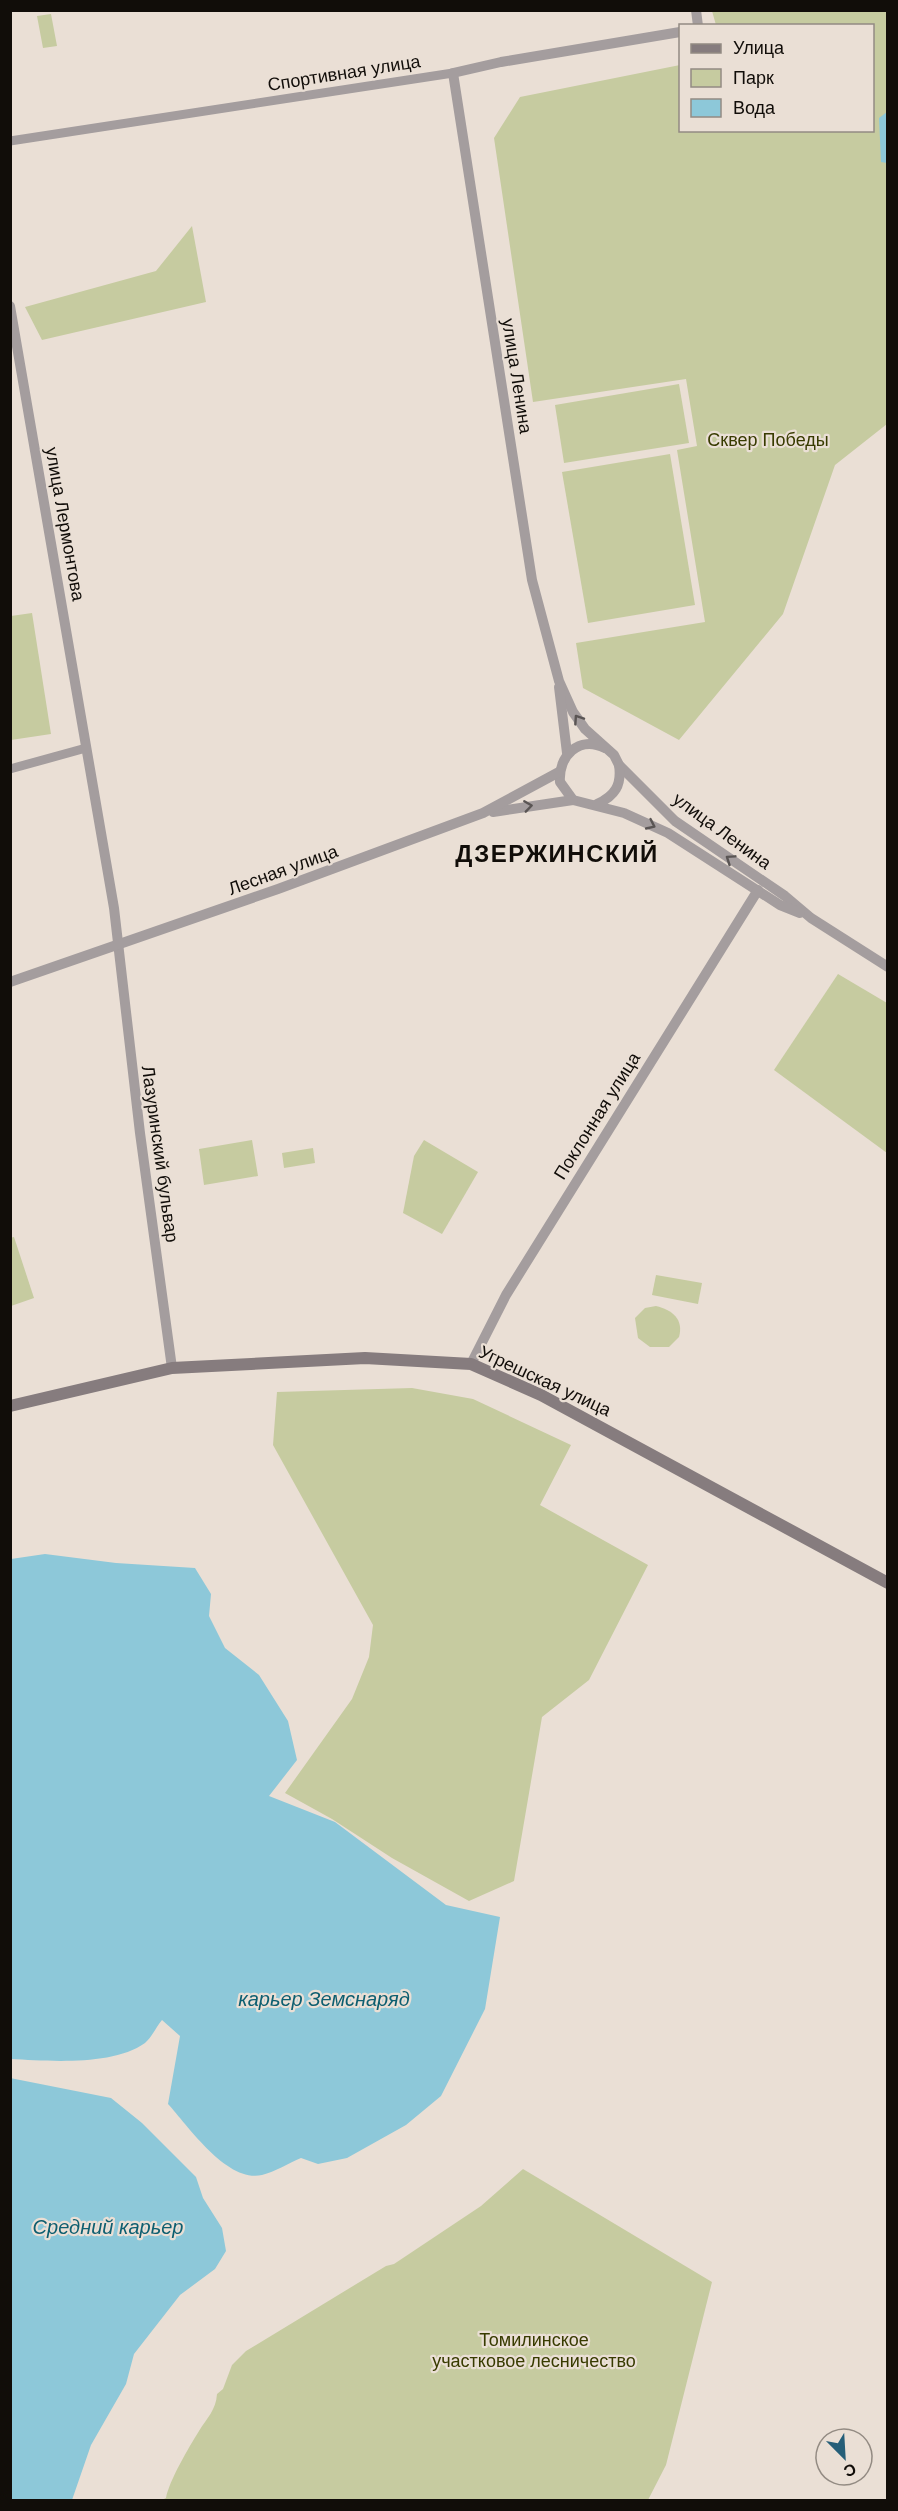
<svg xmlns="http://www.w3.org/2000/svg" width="898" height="2511" viewBox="0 0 898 2511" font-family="Helvetica,sans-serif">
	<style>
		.green { fill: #c6cba0 }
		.water { fill: #8dc8d9 }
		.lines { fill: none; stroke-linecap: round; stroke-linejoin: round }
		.minor { stroke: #a49d9e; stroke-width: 9 }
		.tertiary { stroke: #a49d9e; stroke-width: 10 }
		.secondary { stroke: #867c7e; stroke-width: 12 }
		.oneway { stroke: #5a5554 }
		.labels { text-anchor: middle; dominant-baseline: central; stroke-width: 4.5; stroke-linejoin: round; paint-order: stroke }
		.street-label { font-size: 18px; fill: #110d09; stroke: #eadfd5 }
		.park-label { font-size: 18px; fill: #383b00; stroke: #eadfd5 }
		.water-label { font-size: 20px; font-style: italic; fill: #0d5e70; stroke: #eadfd5 }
		.district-label { font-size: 24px; font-weight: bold; letter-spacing: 1.5px; fill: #110d09; stroke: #eadfd5 }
	</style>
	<rect width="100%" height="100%" fill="#eadfd5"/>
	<g class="green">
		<path d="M712,11h175v413l-52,41 -52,149 -104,126 -96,-52 -7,-45 129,-21 -28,-172 20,-4 -11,-67 -153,23 -39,-264 26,-41 160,-32v65h192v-104l-156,-1z"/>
		<path d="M51,14l6,32 -14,2 -6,-32z"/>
		<path d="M192,226l14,76 -164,38 -17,-33 131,-36z"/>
		<path d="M679,384l10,59 -125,20 -9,-58z"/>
		<path d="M670,454l25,151 -107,18 -26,-151z"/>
		<path d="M32,613l19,121 -40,6v-124z"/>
		<path d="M838,974l49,29v150l-113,-83z"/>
		<path d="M252,1140l6,36 -54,9 -5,-36z"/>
		<path d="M424,1140l54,32 -36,62 -39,-21 11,-57z"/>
		<path d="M313,1148l2,15 -31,5 -2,-15z"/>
		<path d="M14,1237l20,61 -23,8 -1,-68z"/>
		<path d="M656,1275l46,8 -4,21 -46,-9z"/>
		<path d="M656,1306c16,4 28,13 23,31l-10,10h-19l-12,-9 -3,-20 10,-10z"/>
		<path d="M412,1388l61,11 98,46 -31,60 108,60 -59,115 -47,37 -28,164 -45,20 -77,-43 -60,-39 -47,-26 67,-94 17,-42 4,-32 -100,-180 4,-53z"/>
		<path d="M523,2169l189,113 -46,183 -18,35h-486l4,-2c3,-17 23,-51 33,-67 8,-13 17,-21 18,-37l6,-5 9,-24 14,-14 140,-85 8,-2 87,-58z"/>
	</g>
	<g class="water">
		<path d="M887,112v51l-6,-1 -2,-44z"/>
		<path d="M45,1554l71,9 79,5 16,26 -2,22 16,32 34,27 29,46 9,39 -28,36 66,26 111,83 54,12 -15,92 -44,87 -35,29 -59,33 -29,6 -17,-6c-12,5 -26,14 -39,17 -35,8 -73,-48 -94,-71l12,-68 -18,-16c-6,7 -10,17 -17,23 -32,23 -96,18 -134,16v-500z"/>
		<path d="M10,2078l101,20 31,25 54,54 7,21 19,30 4,23 -11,18 -35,26 -46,59 -8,30 -35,61 -19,55h-61z"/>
	</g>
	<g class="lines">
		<g class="minor">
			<path d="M10,141l443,-68"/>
			<path d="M10,769l76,-21"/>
		</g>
		<g class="tertiary">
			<path d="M696,10l2,16"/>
			<path d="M680,32l-179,30 -48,11 79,507 27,101 14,31 12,17 29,26 5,10 56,56 110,75 26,22 77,49"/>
			<path d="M10,306l104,602 26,225 32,235"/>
			<path d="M559,687l8,66"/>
			<path d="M605,748c-26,-13 -47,8 -45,34l13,18 51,13 44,20 112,72 20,8"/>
			<path d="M597,804c18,-8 25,-19 22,-39"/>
			<path d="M493,812l80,-12"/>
			<path d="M10,982l268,-93 205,-76 76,-41"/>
			<path d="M471,1364l35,-69 252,-405"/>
		</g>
		<path class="secondary" d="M10,1406l162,-38 193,-10 106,6 70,31 347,188"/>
	</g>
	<defs><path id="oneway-chevron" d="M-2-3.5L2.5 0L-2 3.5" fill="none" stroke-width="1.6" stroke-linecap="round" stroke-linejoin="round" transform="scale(1.5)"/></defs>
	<g class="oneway">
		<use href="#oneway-chevron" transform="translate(578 719) rotate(-124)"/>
		<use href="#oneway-chevron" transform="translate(528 806) rotate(-8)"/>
		<use href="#oneway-chevron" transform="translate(651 825) rotate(25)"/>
		<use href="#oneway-chevron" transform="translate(730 859) rotate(-146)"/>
	</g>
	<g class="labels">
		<g class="street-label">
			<text transform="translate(344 73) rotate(-9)">Спортивная улица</text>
			<text transform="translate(517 376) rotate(81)">улица Ленина</text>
			<text transform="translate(65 524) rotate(80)">улица Лермонтова</text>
			<text transform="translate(722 831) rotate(36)">улица Ленина</text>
			<text transform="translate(283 870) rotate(-20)">Лесная улица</text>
			<text transform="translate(597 1116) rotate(-58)">Поклонная улица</text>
			<text transform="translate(160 1154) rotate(82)">Лазуринский бульвар</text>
			<text transform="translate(545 1381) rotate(25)">Угрешская улица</text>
		</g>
		<g class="park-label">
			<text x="768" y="440">Сквер Победы</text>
			<text x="534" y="2340">Томилинское<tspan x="534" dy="21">участковое лесничество</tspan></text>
		</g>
		<g class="water-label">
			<text x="324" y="1999">карьер Земснаряд</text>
			<text x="108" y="2227">Средний карьер</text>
		</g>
		<g class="district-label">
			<text x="557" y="853">ДЗЕРЖИНСКИЙ</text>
		</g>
	</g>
	<rect width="898" height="2511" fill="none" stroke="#110d09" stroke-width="24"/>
	<rect x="679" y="24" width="195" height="108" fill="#eadfd5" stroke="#938b83" stroke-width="1.5"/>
	<rect x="691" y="44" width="30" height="9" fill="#867c7e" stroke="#938b83" stroke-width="1.5"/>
	<text x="733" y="54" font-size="18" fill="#110d09">Улица</text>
	<rect x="691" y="69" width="30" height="18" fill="#c6cba0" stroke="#938b83" stroke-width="1.5"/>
	<text x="733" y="84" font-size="18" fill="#110d09">Парк</text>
	<rect x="691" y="99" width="30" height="18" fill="#8dc8d9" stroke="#938b83" stroke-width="1.5"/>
	<text x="733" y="114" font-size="18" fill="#110d09">Вода</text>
	<g transform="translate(844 2457) rotate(156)"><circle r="28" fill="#eadfd5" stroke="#938b83" stroke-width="1.5"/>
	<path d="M0-4.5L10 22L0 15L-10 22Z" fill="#255e78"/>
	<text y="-9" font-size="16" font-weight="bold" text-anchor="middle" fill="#110d09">С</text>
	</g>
</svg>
